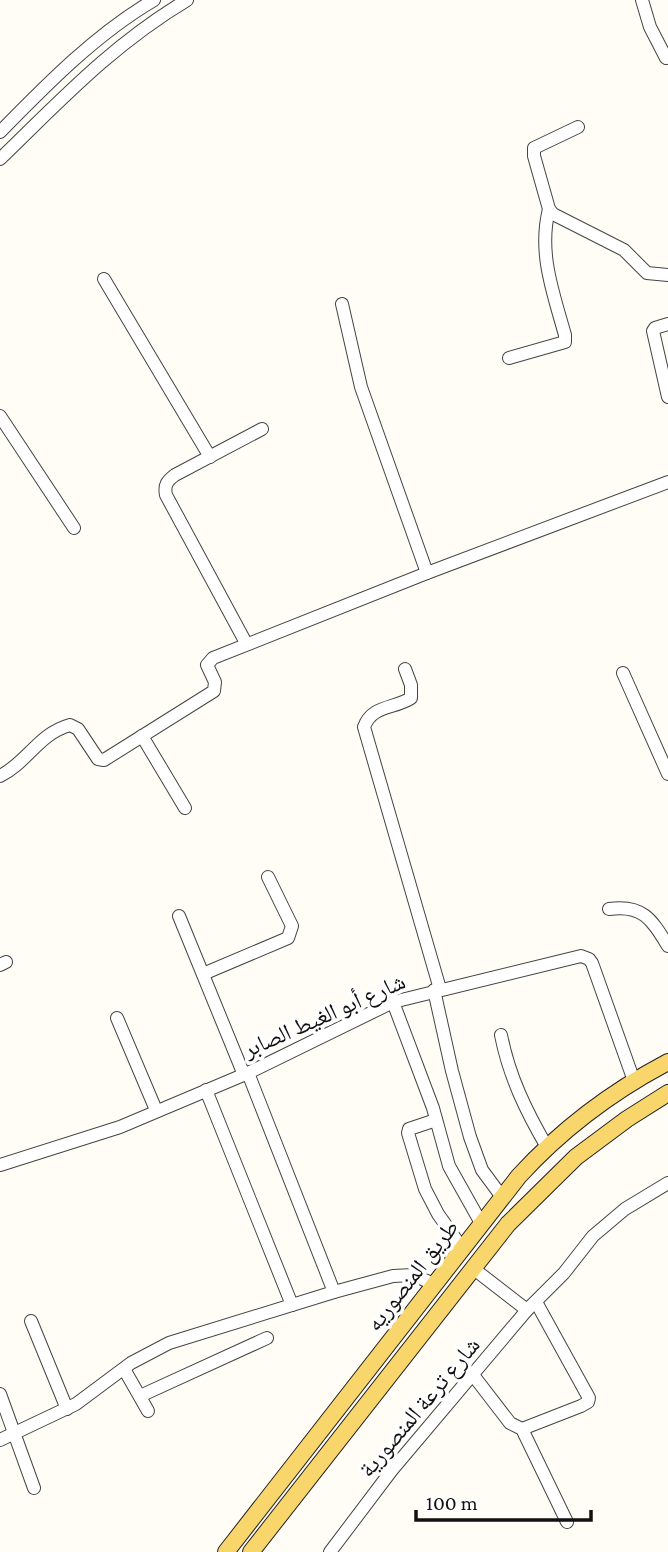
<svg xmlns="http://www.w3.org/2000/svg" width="668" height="1552" viewBox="0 0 668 1552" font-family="'Crimson Pro','Noto Naskh Arabic',serif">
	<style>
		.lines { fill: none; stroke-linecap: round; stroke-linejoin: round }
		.minor-casing { stroke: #444; stroke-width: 14 }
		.major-casing { stroke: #222; stroke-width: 18 }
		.minor { stroke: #fff; stroke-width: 12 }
		.major { stroke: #f9d66b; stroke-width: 16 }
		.labels { text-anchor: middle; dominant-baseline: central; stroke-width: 7; stroke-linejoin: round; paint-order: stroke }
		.street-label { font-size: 23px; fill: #111; stroke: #fff }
	</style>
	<rect width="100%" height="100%" fill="#fffdf5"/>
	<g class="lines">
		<g class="minor-casing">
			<g id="minor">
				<path d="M642,0l8,27 16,31"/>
				<path d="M578,127l-44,21v8l15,53 4,5 71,36 23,23 21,2"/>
				<path d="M0,132c47,-48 96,-98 154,-132"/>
				<path d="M0,159c62,-60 112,-114 187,-159"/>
				<path d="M104,279l106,178"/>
				<path d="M342,304l19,83 66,186"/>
				<path d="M668,324l-13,4 -2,3 15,66"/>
				<path d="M509,358l56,-16v-7c-12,-43 -27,-82 -16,-126"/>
				<path d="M0,416l74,112"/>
				<path d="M246,643l-80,-148c-2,-10 1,-14 9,-20l87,-46"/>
				<path d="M405,669l6,16v13c-17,11 -39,7 -47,29l76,262"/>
				<path d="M623,673l45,101"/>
				<path d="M142,736l43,72"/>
				<path d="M0,776c28,-14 38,-42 70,-51l8,4 20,30 6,1 110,-69 1,-9 -8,-17 6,-7 214,-85 241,-91"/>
				<path d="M609,909c34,-5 43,11 59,37"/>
				<path d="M179,916l65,159"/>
				<path d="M0,965l6,-3"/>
				<path d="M203,974l85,-36 4,-12 -24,-49"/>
				<path d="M434,990l18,81 18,66 12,33 20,27"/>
				<path d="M393,1002l40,106 16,58 32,57"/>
				<path d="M117,1018l39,92"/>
				<path d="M501,1035c8,41 25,76 46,112"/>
				<path d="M248,1073l86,219"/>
				<path d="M206,1090l86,215"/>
				<path d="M436,1120l-27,9 -1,4 17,56 13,25 24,34"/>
				<path d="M0,1165l120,-38 128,-54 145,-71 188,-46 8,3 3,4 42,118"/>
				<path d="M527,1310l37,-37 29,-37 32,-27 43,-26"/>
				<path d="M31,1321l36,88"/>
				<path d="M124,1369l24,42"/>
				<path d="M473,1375l37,48 12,6 45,93"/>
				<path d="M0,1394l34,94"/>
				<path d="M140,1396l127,-58"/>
				<path d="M522,1429l59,-23 7,-4 1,-4 -53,-96"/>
				<path d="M0,1440l76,-36 55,-41 38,-20 165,-51 59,-16 20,-1 21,9"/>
				<path d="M330,1552l62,-82 135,-160 -53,-41"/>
			</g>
		</g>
		<g class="major-casing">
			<g id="major">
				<path d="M226,1552l293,-376c43,-47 92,-84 149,-114"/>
				<path d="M251,1552l257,-328 68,-67 51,-38 41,-26"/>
			</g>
		</g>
		<use href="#minor" class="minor"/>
		<use href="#major" class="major"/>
	</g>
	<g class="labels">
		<g class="street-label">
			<text transform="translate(324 1015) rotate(-24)">شارع أبو الغيط الصابر</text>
			<text transform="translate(412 1275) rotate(-52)">طريق المنصوريه</text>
			<text transform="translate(419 1407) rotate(-50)">شارع ترعة المنصورية</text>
		</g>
	</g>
	<path d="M416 1510v10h175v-10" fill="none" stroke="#111111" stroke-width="3.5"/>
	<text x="426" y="1510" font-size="21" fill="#111111" stroke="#ffffff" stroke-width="5" paint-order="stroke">100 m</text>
</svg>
